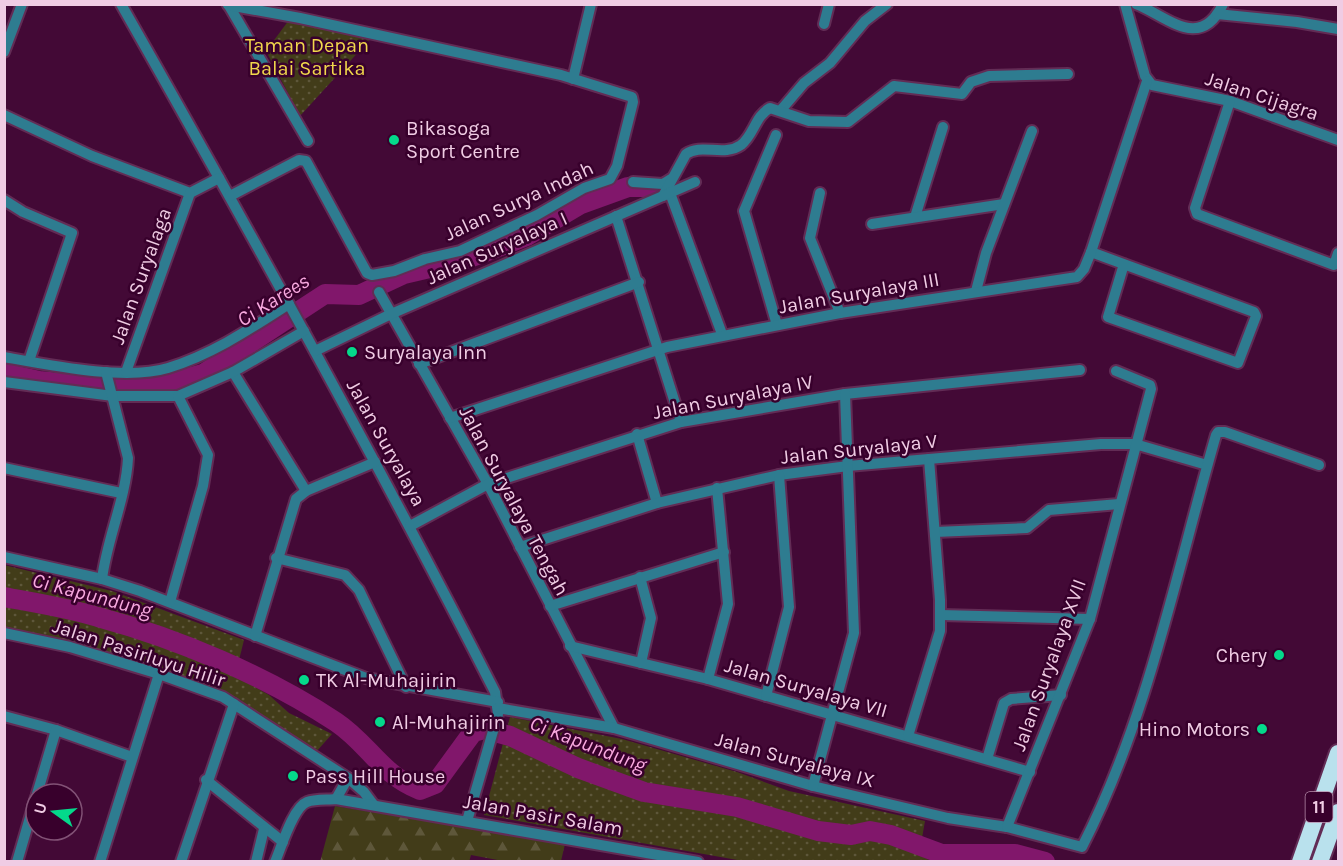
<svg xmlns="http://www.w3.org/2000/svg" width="1343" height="866" viewBox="0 0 1343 866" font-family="Karla,sans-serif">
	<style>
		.forest { fill: url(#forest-firs) }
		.park { fill: url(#park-dots) }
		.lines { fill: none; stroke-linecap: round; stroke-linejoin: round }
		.river { stroke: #81176b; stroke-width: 20 }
		.minor-casing { stroke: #622c55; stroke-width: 14 }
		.highway-casing { stroke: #622c55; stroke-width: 20 }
		.minor { stroke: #2e7c90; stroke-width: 10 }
		.highway { stroke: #b9e1ed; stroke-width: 16 }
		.poi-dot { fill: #04d98b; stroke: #38002c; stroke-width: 2 }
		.labels { text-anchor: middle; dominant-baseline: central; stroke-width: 5; stroke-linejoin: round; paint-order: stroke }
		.shield { fill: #38002c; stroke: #b98fad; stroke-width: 1.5 }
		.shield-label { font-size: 18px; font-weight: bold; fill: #f0cce4 }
		.park-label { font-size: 20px; fill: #f1d74c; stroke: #38002c }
		.street-label { font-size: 20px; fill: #f0cce4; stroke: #38002c }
		.poi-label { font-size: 20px; fill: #f0cce4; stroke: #38002c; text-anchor: start }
		.water-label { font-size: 21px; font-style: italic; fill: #f8a8df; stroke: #38002c }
	</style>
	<defs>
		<pattern id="forest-firs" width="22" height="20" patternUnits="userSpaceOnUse" patternTransform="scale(1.5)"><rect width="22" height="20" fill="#423c19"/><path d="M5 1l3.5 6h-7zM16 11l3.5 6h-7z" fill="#5e573a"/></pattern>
		<pattern id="park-dots" width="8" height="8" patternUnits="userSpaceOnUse" patternTransform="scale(1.5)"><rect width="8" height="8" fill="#423c19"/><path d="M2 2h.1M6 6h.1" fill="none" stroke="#5e573a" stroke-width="1.8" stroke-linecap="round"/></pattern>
	</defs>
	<rect width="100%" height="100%" fill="#430936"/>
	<path class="forest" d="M335,806l230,38 -4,17h-58l-32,-6 -2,7h-149z"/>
	<g class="park">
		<path d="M289,20l84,16 -73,80 -34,-65z"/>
		<path d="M4,565l108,26 132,49 -9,36 34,19 20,18 43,21 -16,18 -87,-55 -224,-69z"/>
		<path d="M510,717l112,22 115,33 52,19 136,30 -6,34 12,6h-188l-259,-46z"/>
	</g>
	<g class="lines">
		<g class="river">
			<path d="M4,373l35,8 87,8 47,-7 30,-8 122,-80 34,1 45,-21 60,-14 63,-24 54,-32 47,-17h29"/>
			<path d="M4,597c32,6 64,11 94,20 81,22 168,59 238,105 33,22 44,52 84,68l15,-6 38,-52 11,-3 26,7 68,32 66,24 93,15 81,24 33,4 19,-4 21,4 51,19h73l30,8"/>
		</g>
		<g class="minor-casing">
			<g id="minor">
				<path d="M121,4c129,227 256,456 374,688l3,22 -31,107"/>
				<path d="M228,4l80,137"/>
				<path d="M1125,4l20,72 7,9 78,16 108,39"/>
				<path d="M1136,4c31,12 64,48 87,0"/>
				<path d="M228,5l72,13 261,57 71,22 1,5 -16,64 -7,13 -26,9 -47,27 -77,36 -35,8 -31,12 -22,4 -5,-2 -61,-112 -7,-1 -69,36"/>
				<path d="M1217,14l80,8 41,7"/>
				<path d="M824,24l5,-20"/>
				<path d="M4,52l18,-48"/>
				<path d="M573,79l18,-75"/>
				<path d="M1230,101l-35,107 2,6 137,51 4,-12"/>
				<path d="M781,110l23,-27 26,-20 35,-42 22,-17"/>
				<path d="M4,115l88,41 98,37 29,-15"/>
				<path d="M776,135l-32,76 33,114"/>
				<path d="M633,182l30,2 8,-5"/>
				<path d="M670,193l52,141"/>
				<path d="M820,193l-10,45 30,75"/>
				<path d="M663,196l23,-42c15,-11 38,3 55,-9 13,-10 14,-29 29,-37l39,13 39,1 46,-36 68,8 9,-12 18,-6 79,-2"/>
				<path d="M4,200l19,12 49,21 -43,128"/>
				<path d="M616,216l65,206"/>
				<path d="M915,217l28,-90"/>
				<path d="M872,224l132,-20"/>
				<path d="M1091,252l163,60 2,4 -18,47 -130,-46 16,-53"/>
				<path d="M976,291l10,-38 46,-122"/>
				<path d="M379,292l109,192 126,244"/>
				<path d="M315,351l76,-37 304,-132"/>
				<path d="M4,357c45,8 121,24 164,11 45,-14 82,-39 121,-64"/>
				<path d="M419,364l220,-82"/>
				<path d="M126,372l64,-179"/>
				<path d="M233,372l73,119"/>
				<path d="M4,382l109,14h65l55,-24 71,-41"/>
				<path d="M450,418l217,-71 173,-34 237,-36 7,-8 7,-17 56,-171"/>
				<path d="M637,434l20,69"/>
				<path d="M4,468l117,25"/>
				<path d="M410,526l78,-42 193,-62 164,-28 235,-24"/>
				<path d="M935,532l92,-4 22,-18 70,-6"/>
				<path d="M520,547l137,-44 122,-28 69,-9 253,-22h34l72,21"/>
				<path d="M4,557l98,22 38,12 226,87 132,24"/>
				<path d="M276,558l69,17 14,15 47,97"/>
				<path d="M640,577l11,41 -10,45"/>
				<path d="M102,579c5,-41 24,-80 26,-121l-22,-86"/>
				<path d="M170,602l33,-116 5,-31 -30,-59"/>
				<path d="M550,606l174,-54"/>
				<path d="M941,615l149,4"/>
				<path d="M4,633l66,14 89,27 64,23 125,81 16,14 9,12"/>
				<path d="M255,636l41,-137 10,-8 69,-29"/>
				<path d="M570,646l138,33 322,93"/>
				<path d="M708,679l20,-75 -11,-116"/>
				<path d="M766,696l23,-89 -10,-132"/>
				<path d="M498,708l116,20 199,58 135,32 59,9 75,20c66,-129 94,-274 134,-412l2,-3h7l94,33"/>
				<path d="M4,716l52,14 76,27"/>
				<path d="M908,736l32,-105v-31l-11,-141"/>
				<path d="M987,759l17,-56 7,-4 50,-4"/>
				<path d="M206,780l77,62"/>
				<path d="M813,786l41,-153 -9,-239"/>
				<path d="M37,794l19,-64"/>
				<path d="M336,799l12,-21"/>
				<path d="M1007,827l83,-208 61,-230 -1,-4 -34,-14"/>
				<path d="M17,862l19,-65"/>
				<path d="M100,862l59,-188"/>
				<path d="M181,862l53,-158"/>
				<path d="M256,862l8,-33"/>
				<path d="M275,862c6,-14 18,-55 32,-60 8,-3 20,-2 29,-3l362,63"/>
			</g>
		</g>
		<g class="highway-casing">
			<g id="highway">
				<path d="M1300,862l38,-109"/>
				<path d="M1320,862l18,-50"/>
			</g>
		</g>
		<use href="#minor" class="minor"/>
		<use href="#highway" class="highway"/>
	</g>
	<g class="poi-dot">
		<circle cx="394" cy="140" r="6"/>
		<circle cx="352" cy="352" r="6"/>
		<circle cx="1279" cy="655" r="6"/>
		<circle cx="304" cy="680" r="6"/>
		<circle cx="380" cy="722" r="6"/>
		<circle cx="1262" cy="729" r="6"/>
		<circle cx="293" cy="776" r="6"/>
	</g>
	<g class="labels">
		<rect class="shield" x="1305.5" y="792" width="27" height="30" rx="4.5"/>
		<g class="shield-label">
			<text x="1319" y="807">11</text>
		</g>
		<g class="park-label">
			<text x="307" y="45">Taman Depan<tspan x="307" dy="23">Balai Sartika</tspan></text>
		</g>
		<g class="street-label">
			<text transform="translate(1262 96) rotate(18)">Jalan Cijagra</text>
			<text transform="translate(519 201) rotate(-25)">Jalan Surya Indah</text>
			<text transform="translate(497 248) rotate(-24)">Jalan Suryalaya I</text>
			<text transform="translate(141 276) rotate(-70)">Jalan Suryalaga</text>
			<text transform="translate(859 293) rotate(-10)">Jalan Suryalaya III</text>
			<text transform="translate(733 397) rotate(-11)">Jalan Suryalaya IV</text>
			<text transform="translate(386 443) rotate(61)">Jalan Suryalaya</text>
			<text transform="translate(859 449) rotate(-6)">Jalan Suryalaya V</text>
			<text transform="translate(514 501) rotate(62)">Jalan Suryalaya Tengah</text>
			<text transform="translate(139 653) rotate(18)">Jalan Pasirluyu Hilir</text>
			<text transform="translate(1049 665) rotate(-70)">Jalan Suryalaya XVII</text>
			<text transform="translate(806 688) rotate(16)">Jalan Suryalaya VII</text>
			<text transform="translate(795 760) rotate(15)">Jalan Suryalaya IX</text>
			<text transform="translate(543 815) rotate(10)">Jalan Pasir Salam</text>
		</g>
		<g class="poi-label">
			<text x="406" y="128">Bikasoga<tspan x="406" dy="23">Sport Centre</tspan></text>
			<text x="364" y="352">Suryalaya Inn</text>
			<text x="1267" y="655" text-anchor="end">Chery</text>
			<text x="316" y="680">TK Al-Muhajirin</text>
			<text x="392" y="722">Al-Muhajirin</text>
			<text x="1250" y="729" text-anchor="end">Hino Motors</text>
			<text x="305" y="776">Pass Hill House</text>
		</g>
		<g class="water-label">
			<text transform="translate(273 300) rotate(-32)">Ci Karees</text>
			<text transform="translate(92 595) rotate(15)">Ci Kapundung</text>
			<text transform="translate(588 744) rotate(21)">Ci Kapundung</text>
		</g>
	</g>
	<rect width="1343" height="866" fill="none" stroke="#f0cce4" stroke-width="12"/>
	<g transform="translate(54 812) rotate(285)"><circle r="28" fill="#38002c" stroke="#825276" stroke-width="1.5"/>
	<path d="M0-4.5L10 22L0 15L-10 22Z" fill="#04d98b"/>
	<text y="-9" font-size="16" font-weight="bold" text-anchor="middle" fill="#f0cce4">U</text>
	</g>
</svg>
